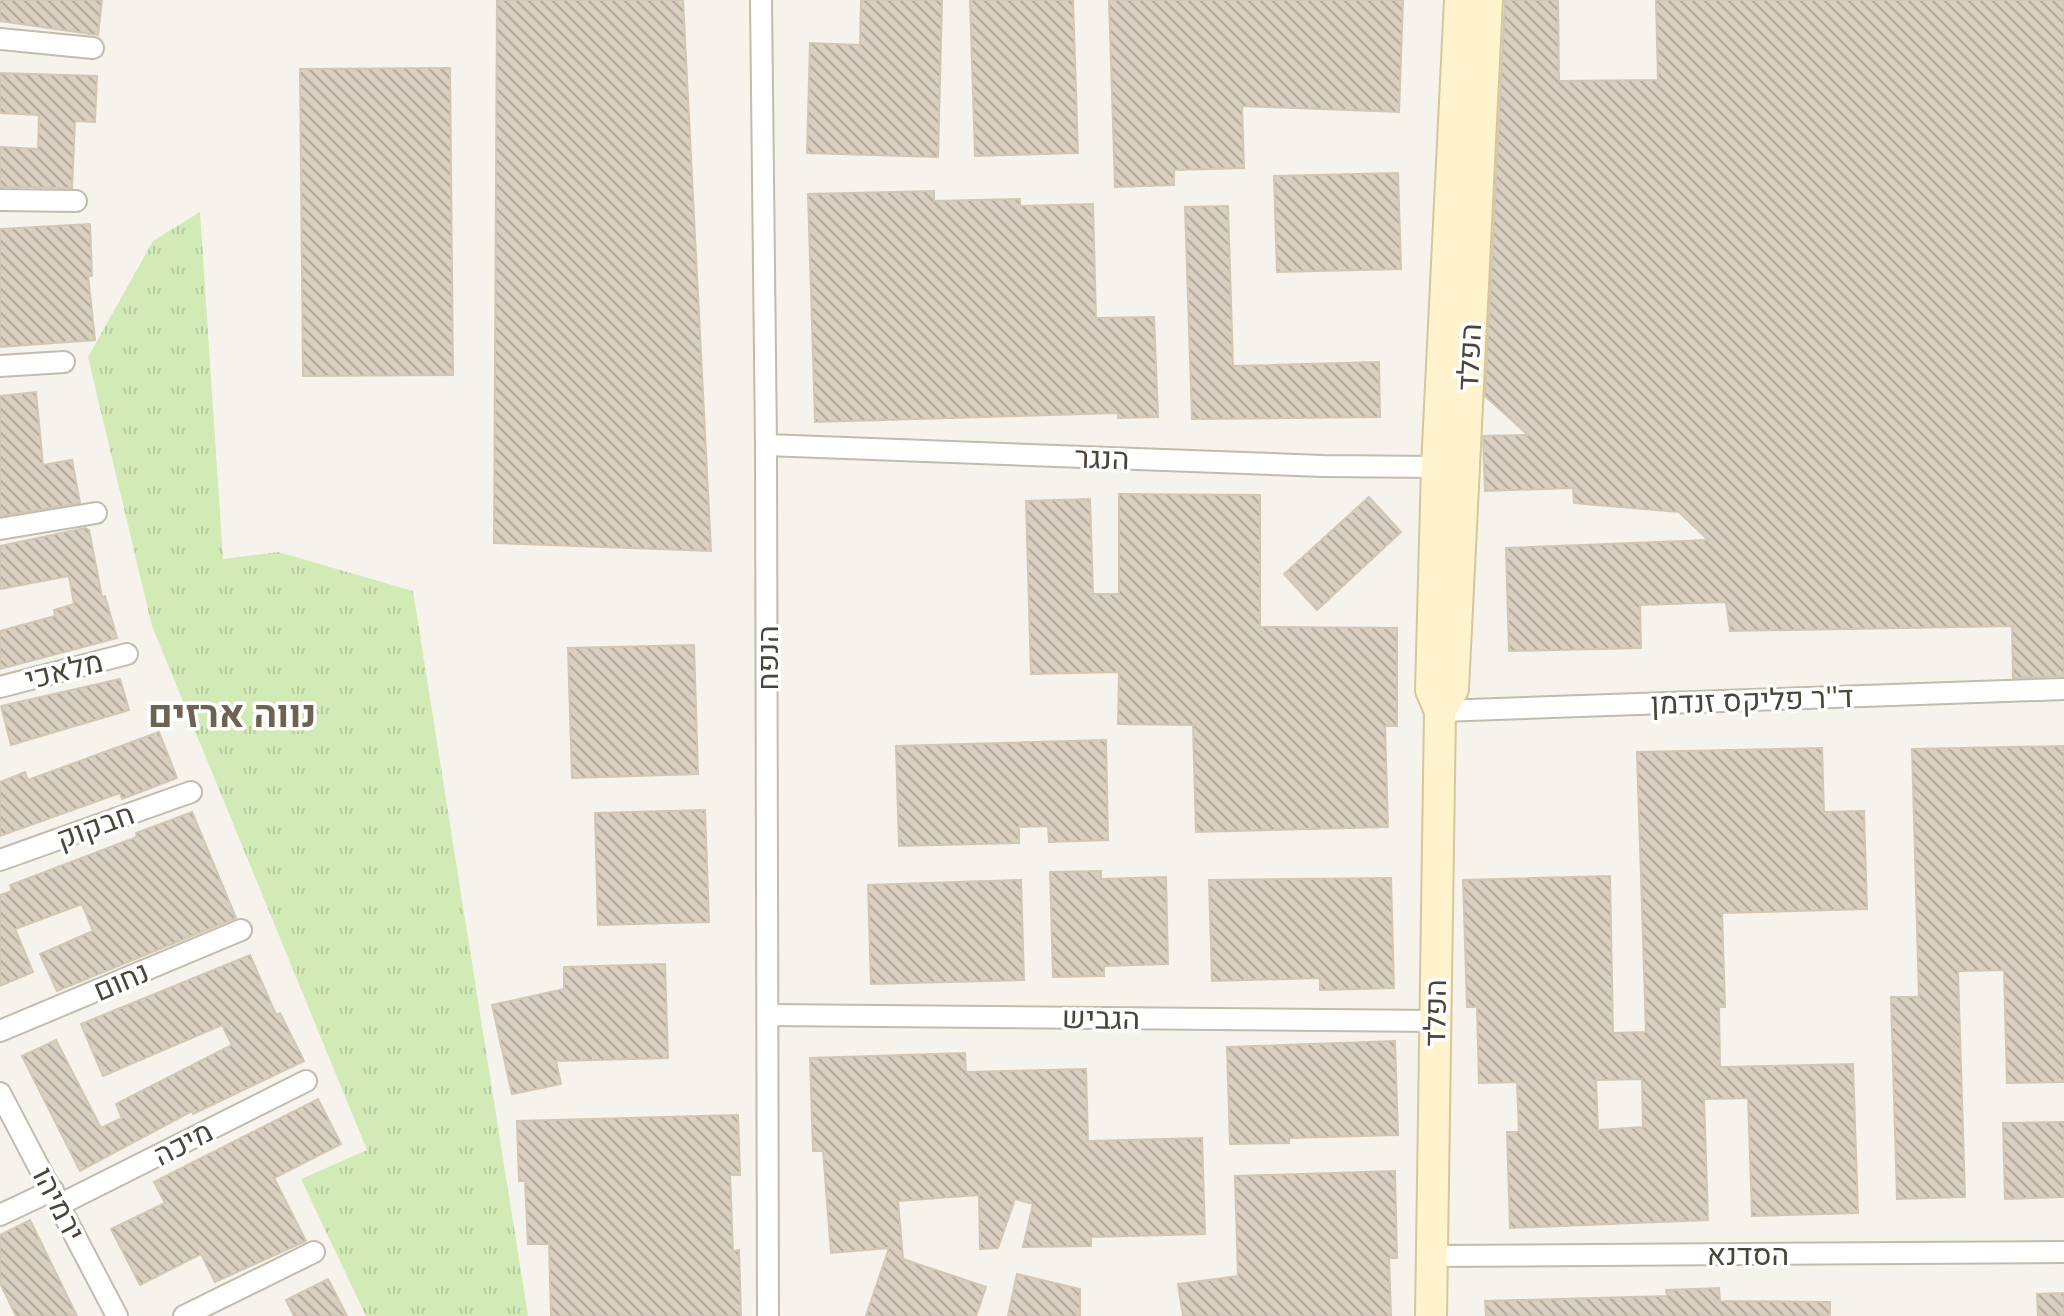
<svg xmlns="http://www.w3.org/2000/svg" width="2064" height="1316" viewBox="0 0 2064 1316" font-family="Figtree,Heebo,sans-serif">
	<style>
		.grass { fill: url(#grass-tufts) }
		.building { fill: url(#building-back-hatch); stroke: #d3c7b4; stroke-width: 2; fill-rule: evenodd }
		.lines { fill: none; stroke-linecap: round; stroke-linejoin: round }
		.street-casing { stroke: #c2bbae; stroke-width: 24 }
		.secondary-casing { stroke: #d6c79b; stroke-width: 34 }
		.street { stroke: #fff; stroke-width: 20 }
		.secondary { stroke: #fff3cd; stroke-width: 30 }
		.labels { text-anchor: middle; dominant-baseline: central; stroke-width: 7; stroke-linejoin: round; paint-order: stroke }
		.street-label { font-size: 30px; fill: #4b4439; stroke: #fff }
		.district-label { font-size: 38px; font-weight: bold; fill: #6e6250; stroke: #fff }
	</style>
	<defs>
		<pattern id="grass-tufts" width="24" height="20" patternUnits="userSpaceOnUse" patternTransform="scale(2)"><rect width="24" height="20" fill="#d2eab5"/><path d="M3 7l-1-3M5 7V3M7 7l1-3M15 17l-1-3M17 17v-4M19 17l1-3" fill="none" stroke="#b6ca9c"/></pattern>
		<pattern id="building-back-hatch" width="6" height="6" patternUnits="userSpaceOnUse" patternTransform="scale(2)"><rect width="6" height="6" fill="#d8cfc1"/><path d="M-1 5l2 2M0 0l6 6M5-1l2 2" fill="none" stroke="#b1aa9e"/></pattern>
	</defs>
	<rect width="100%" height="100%" fill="#f6f3ec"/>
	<path class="grass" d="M200,212l23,347 55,-7 135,39 115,725h-162l-65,-137 66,-29 -215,-524 -64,-269 65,-116z"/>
	<g class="building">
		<path d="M0,0h102l-4,35 -98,-14z"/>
		<path d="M497,0h186l28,551 -217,-8z"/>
		<path d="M861,0h81l-4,157 -131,-4 3,-110 50,2z"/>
		<path d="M970,0h103l5,153 -103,3z"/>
		<path d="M1109,0h294l-4,112 -157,-6 2,62 -70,2v15l-59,2z"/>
		<path d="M1505,0h53l1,81 99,-1 -2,-80h408v676l-51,2 -1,-52 -282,5 -4,-29 -86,3 1,43 -132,3 -3,-103 202,-8 -29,-28 -105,-9 -1,-15 -88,3 -2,-55 45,-1 -43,-39z"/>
		<path d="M450,68l3,307 -150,1 -3,-307z"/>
		<path d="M0,73l97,3 -2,46 -20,-1 -3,67 -72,-1v-40l38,2 1,-34 -39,-2z"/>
		<path d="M1398,173l3,96 -124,3 -3,-96z"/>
		<path d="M934,191v10l86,-2v7l73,-2 3,114 58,-1 4,100 -40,1v-5l-303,9 -7,-228z"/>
		<path d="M1228,206l5,160 146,-4 1,55 -188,2 -7,-212z"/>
		<path d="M90,224l2,52h-4l7,64 -95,7v-118z"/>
		<path d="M36,392l7,73 29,-5 8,43 -80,13v-120z"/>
		<path d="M1119,494l141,1v132l137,1v98h-12l3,101 -192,5 -3,-107 -75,-1 1,-52 -88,2 -5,-173 64,-2 3,95h26z"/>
		<path d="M1369,497l32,35 -84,78 -33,-36z"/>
		<path d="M85,528l4,2 13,67 3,-1 12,42 -117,31v-38l55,-15 -1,-6 20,-6 -5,-28 -69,13v-43z"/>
		<path d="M694,645l4,129 -126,4 -4,-130z"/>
		<path d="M120,679l9,31 -118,35 -10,-39z"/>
		<path d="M159,732l18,46 -55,21 -2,-6 -120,43v-54l25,-10 3,8z"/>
		<path d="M1106,740l2,100 -59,2 -1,-16 -29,1v16l-120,3 -3,-100z"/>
		<path d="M2064,746v336l-57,1 -3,-113 -46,1 7,226 -68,2 -6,-202h28l-7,-248z"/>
		<path d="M1822,748l2,64 40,-1 3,98 -145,4 3,94h-6l1,60 133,-3 5,149 -106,3 -4,-118 -44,1 4,121 -198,8 -3,-96h12l-2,-50 -38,1 -2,-76h-10l-4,-127 147,-4 3,157 33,-1 -9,-280zM1642,1079l1,48 -45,3 -2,-50z"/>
		<path d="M705,810l4,112 -111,3 -3,-112z"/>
		<path d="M192,812l44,106 -179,73 -17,-37 53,-23 -11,-27 -67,25 18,43 -33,14v-91l12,-4 -2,-6 127,-48 -1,-4z"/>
		<path d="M1101,871v8l65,-2 2,87 -64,2v10l-51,1 -3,-105z"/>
		<path d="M1391,878l3,110 -74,2v-12l-108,3 -3,-101z"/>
		<path d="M1021,880l3,100 -153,4 -3,-99z"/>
		<path d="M250,955l26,60 4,-2 24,48 -111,53 -1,-3 -112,60 -58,-115 34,-16 45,88 21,-10 -6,-14 116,-59 -10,-20 -119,51 -22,-52z"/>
		<path d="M665,964l3,94 -112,3 5,23 -49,10 -20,-89 72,-16v-22z"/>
		<path d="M1395,1041l3,94 -109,3v5l-59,1 -3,-97z"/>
		<path d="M965,1053l1,19 120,-3 2,72 114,-3 3,96 -114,3v9l-68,1 10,-43 -18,-5 -17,49 -18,1 -1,-54 -81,6 5,58 83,28 -10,29h-110l23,-68 -58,5 -8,-102h-10l-3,-93z"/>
		<path d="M318,1099l23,45 -67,34 32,63 -91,41 -14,-28 -61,31 -29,-56 54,-26 -11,-21z"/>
		<path d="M738,1115l2,60h-10l3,76 6,-1 2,66h-190l-2,-72h-21l-3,-63h-6l-2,-60z"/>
		<path d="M2064,1122v75l-59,2 -2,-76z"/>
		<path d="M1395,1171l2,87h-8l2,58h-208l-5,-32 60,-8 -3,-100z"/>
		<path d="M30,1220l47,96h-61l-16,-33v-48z"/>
		<path d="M1017,1274l63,15v27h-72z"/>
		<path d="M328,1279l19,37h-53l-8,-16z"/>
		<path d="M1719,1288l1,13 110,1v14h-344l-1,-15 182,-5 -1,-6z"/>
		<path d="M2064,1293v23h-26l-1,-22z"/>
	</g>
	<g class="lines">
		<g class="street-casing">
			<g id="street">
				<path d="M761,0l5,445 2,871"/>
				<path d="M0,39l93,9"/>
				<path d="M0,200l76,1"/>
				<path d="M0,366l64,-4"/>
				<path d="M766,445l557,21 114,1"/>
				<path d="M0,529l96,-16"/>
				<path d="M0,687l127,-33"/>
				<path d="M1440,711l624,-22"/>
				<path d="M0,860l191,-68"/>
				<path d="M768,1015l667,6"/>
				<path d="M0,1031l241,-101"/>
				<path d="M0,1093l117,223"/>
				<path d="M59,1205l247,-124"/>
				<path d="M0,1215l53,-25"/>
				<path d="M1432,1256l632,-4"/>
				<path d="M184,1316l130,-64"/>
			</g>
		</g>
		<g class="secondary-casing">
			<g id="secondary">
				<path d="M1440,711l13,-22 34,-689"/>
				<path d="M1431,1316l9,-605 -9,-21 6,-223 23,-467"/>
			</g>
		</g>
		<use href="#street" class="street"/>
		<use href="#secondary" class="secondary"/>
	</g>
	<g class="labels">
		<g class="street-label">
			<text transform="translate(1469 357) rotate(-87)">הפלד</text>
			<text transform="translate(1102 458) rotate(2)">הנגר</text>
			<text transform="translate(767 658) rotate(-90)">הנפח</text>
			<text transform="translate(64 670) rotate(-14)">מלאכי</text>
			<text transform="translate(1752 700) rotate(-2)">ד''ר פליקס זנדמן</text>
			<text transform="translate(95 826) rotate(-20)">חבקוק</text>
			<text transform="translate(121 981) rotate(-23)">נחום</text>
			<text transform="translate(1435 1013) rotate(-89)">הפלד</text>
			<text transform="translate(1101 1018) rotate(1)">הגביש</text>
			<text transform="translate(183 1143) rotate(-27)">מיכה</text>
			<text transform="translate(59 1204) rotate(63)">ירמיהו</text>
			<text x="1748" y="1254">הסדנא</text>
		</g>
		<g class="district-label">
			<text x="232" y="714">נווה ארזים</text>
		</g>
	</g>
</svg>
